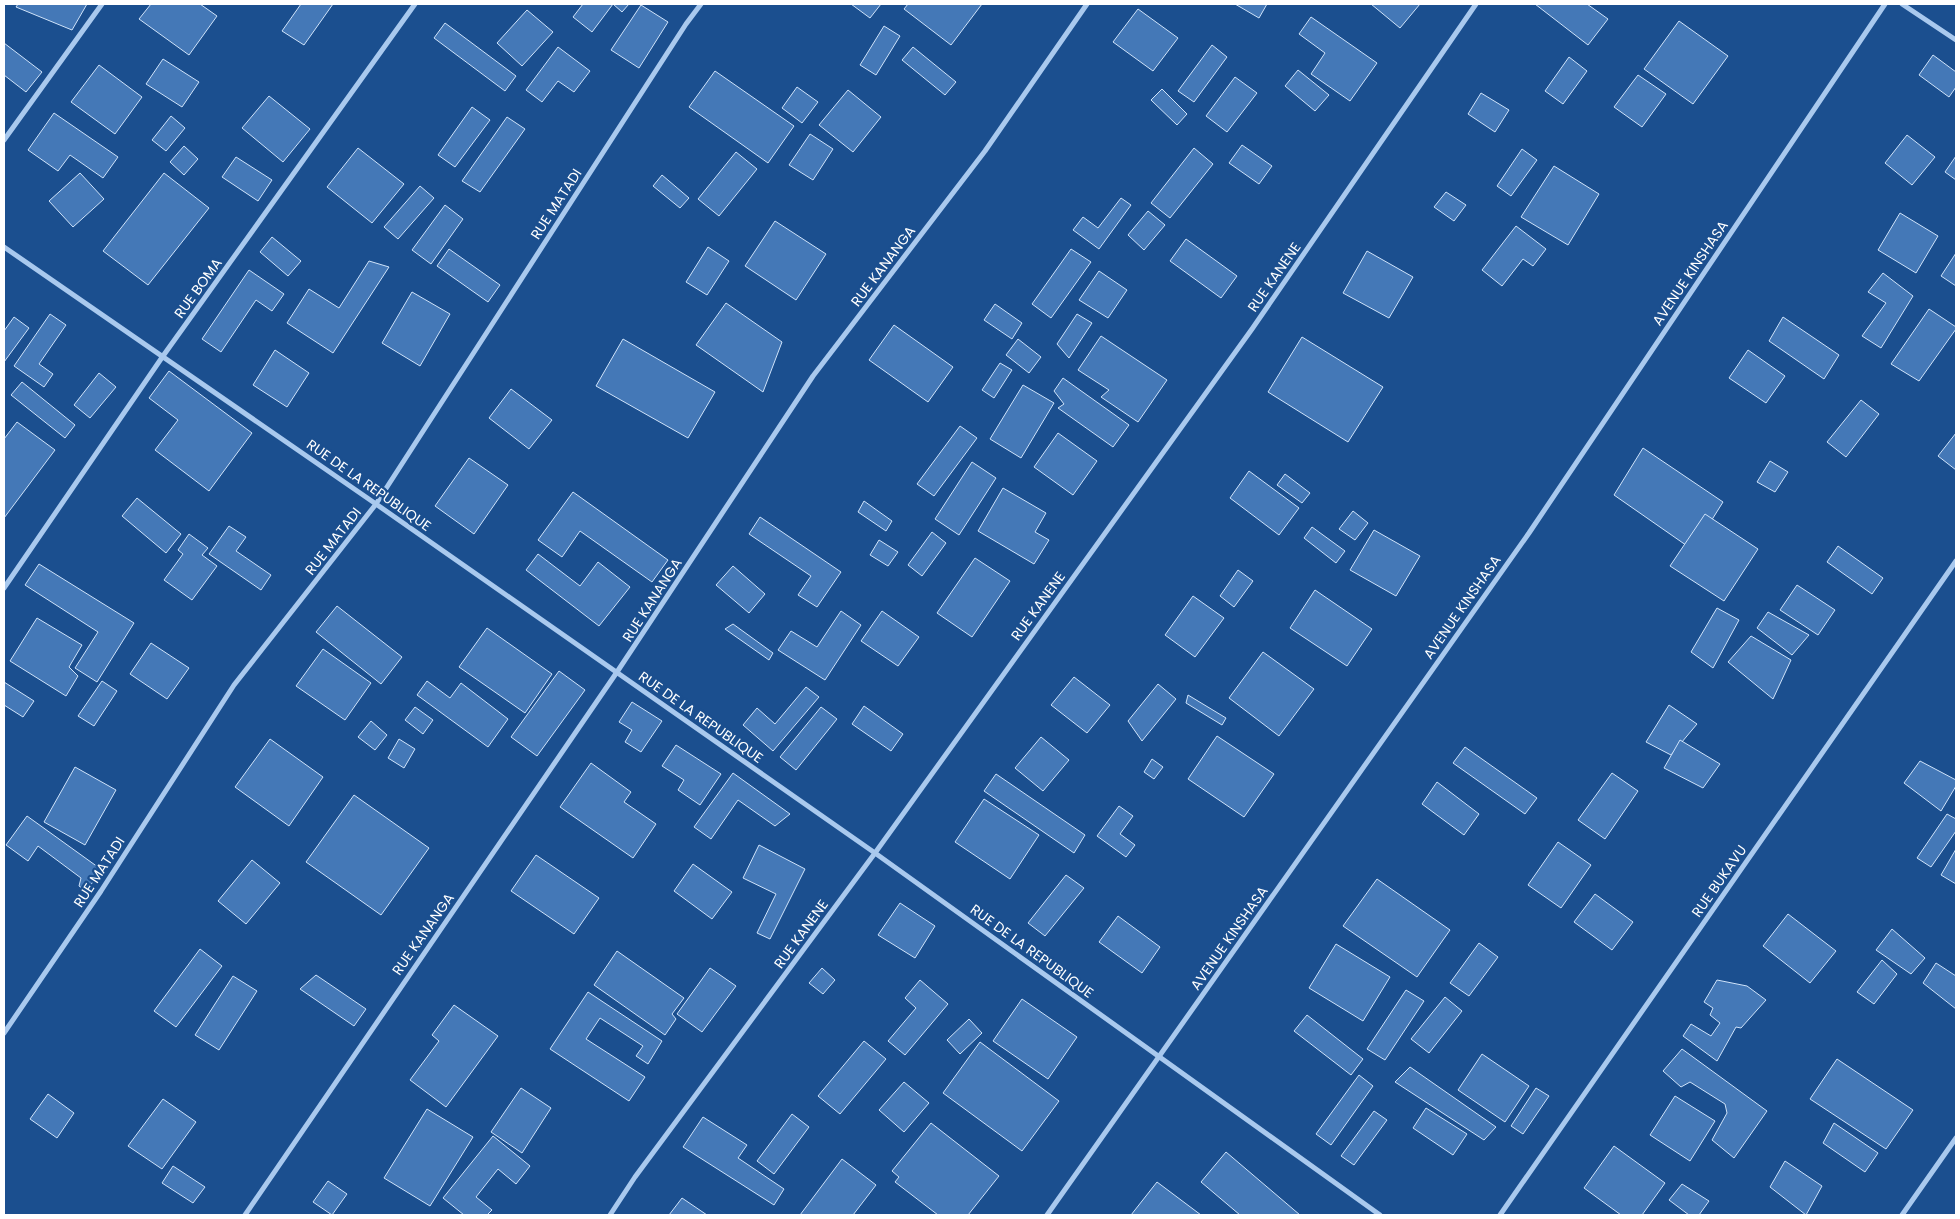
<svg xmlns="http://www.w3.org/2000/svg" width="1960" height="1219" viewBox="0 0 1960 1219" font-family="Poppins,sans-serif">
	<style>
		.building { fill: #4478b7; stroke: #cfe3fa }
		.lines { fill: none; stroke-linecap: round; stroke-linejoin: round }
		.minor { stroke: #a9c9ee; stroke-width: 5 }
		.labels { text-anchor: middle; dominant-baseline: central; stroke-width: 4.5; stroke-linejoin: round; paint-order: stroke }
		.street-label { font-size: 14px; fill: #fff; stroke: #1b4f8f }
	</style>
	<rect width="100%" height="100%" fill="#1b4f8f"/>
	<g class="building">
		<path d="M18,4h69l-15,26 -56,-23z"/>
		<path d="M151,4h49l17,12 -28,39 -50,-36z"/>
		<path d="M301,4h32l-29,41 -22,-14z"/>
		<path d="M583,4h46l-7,8 -9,-8 -21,28 -19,-15z"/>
		<path d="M851,4h30l-11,14z"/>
		<path d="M908,4h74l-31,41 -47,-36z"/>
		<path d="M1235,4h32l-8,14z"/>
		<path d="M1371,4h49l-20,24z"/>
		<path d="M1535,4h52l21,15 -20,26z"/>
		<path d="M641,5l27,17 -29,46 -28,-18z"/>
		<path d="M1138,9l40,29 -25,33 -40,-29z"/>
		<path d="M527,10l26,22 -31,34 -25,-23z"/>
		<path d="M1311,17l66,46 -27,38 -39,-27 14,-21 -26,-19z"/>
		<path d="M1679,21l49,35 -35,48 -49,-35z"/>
		<path d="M445,23l71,53 -11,15 -71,-53z"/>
		<path d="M884,26l16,10 -24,39 -16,-10z"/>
		<path d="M4,43l38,29 -16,20 -22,-17z"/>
		<path d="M1212,45l15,12 -33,45 -16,-11z"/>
		<path d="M558,47l32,24 -16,21 -16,-11 -16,21 -16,-12z"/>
		<path d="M913,47l43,35 -11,13 -43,-35z"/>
		<path d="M1933,55l23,17v15l-7,10 -30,-22z"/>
		<path d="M1569,57l18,14 -24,33 -18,-13z"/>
		<path d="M163,59l36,23 -17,25 -36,-23z"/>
		<path d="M99,65l43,32 -27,37 -44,-32z"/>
		<path d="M1298,70l31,25 -14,16 -30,-25z"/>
		<path d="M715,71l79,55 -26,37 -79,-56z"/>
		<path d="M1638,75l28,19 -24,33 -28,-20z"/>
		<path d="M1235,77l22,16 -30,39 -21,-16z"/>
		<path d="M797,87l21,15 -16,21 -20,-15z"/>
		<path d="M1162,89l25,25 -10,11 -26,-25z"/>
		<path d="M848,90l33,27 -28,35 -34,-27z"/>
		<path d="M1481,93l28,17 -14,22 -27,-18z"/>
		<path d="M269,96l41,33 -27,33 -41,-34z"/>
		<path d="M472,107l18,13 -35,47 -17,-12z"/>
		<path d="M54,113l64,44 -15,21 -33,-23 -12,16 -30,-21z"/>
		<path d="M171,116l14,12 -19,23 -14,-11z"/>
		<path d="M507,117l18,12 -45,63 -18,-11z"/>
		<path d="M810,134l23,15 -20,31 -24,-15z"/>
		<path d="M1907,135l28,22 -23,28 -27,-22z"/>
		<path d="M1242,145l30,21 -13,18 -30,-21z"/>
		<path d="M184,146l14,13 -14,16 -14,-13z"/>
		<path d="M358,148l46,36 -32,39 -45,-36z"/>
		<path d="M1194,148l19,16 -43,54 -19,-15z"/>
		<path d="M1522,149l15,11 -26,36 -14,-10z"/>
		<path d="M736,152l21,17 -38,47 -21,-17z"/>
		<path d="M1956,156v24l-11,-8z"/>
		<path d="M236,157l36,23 -14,21 -36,-24z"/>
		<path d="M1554,166l45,28 -31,51 -47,-28z"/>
		<path d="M80,173l24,26 -31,28 -24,-26z"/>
		<path d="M164,173l45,35 -61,77 -45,-34z"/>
		<path d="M662,175l27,23 -9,10 -27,-22z"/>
		<path d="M420,186l14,12 -36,41 -14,-12z"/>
		<path d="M1446,192l20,13 -12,16 -20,-14z"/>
		<path d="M1121,198l10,7 -32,44 -26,-19 10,-13 15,11z"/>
		<path d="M445,205l18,14 -32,45 -19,-14z"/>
		<path d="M1148,211l17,14 -21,25 -16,-15z"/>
		<path d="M1900,213l38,23 -22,37 -38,-23z"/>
		<path d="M775,221l51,33 -30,46 -51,-34z"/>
		<path d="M1516,226l30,23 -13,17 -10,-7 -21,27 -20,-16z"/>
		<path d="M272,237l29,24 -13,15 -28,-24z"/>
		<path d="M1186,239l51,37 -16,22 -51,-37z"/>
		<path d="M708,247l21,14 -22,34 -21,-13z"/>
		<path d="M449,249l51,36 -12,17 -51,-36z"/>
		<path d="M1071,249l20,13 -40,56 -19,-14z"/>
		<path d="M1367,251l46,26 -24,41 -46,-25z"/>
		<path d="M1956,253v33l-15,-10z"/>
		<path d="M369,261l20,6 -56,86 -46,-30 22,-34 30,19z"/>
		<path d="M249,270l35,24 -12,17 -16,-11 -35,52 -19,-13z"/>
		<path d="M1099,271l28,19 -19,28 -29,-18z"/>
		<path d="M1883,273l30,23 -32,52 -19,-12 24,-33 -18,-11z"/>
		<path d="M412,292l38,22 -30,52 -38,-23z"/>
		<path d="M726,303l56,39 -19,50 -67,-47z"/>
		<path d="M995,304l27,19 -10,16 -28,-19z"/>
		<path d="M1929,309l27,18v2l-37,52 -28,-17z"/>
		<path d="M50,314l16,11 -27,39 14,10 -9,13 -30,-21z"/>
		<path d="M1077,314l15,9 -23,35 -12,-14z"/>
		<path d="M14,317l15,11 -25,34v-31z"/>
		<path d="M1783,317l56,38 -15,24 -55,-38z"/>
		<path d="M894,325l59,42 -25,35 -59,-42z"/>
		<path d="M1101,336l66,44 -29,42 -37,-25 8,-7 -31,-20z"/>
		<path d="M1302,337l81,50 -35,55 -80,-50z"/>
		<path d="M623,339l92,53 -27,46 -92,-52z"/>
		<path d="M1018,339l23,18 -12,16 -23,-18z"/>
		<path d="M275,350l34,23 -22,34 -34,-22z"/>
		<path d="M1748,350l37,26 -19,27 -37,-25z"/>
		<path d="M1000,363l12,7 -18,28 -12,-8z"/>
		<path d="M169,371l83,62 -43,58 -54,-41 23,-30 -29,-22z"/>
		<path d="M99,373l17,14 -26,31 -16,-13z"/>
		<path d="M1063,378l66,47 -16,22 -55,-39 6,-4 -10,-13z"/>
		<path d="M22,382l53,43 -10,13 -54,-43z"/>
		<path d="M1023,385l31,18 -33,55 -31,-19z"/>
		<path d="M511,389l41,31 -23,29 -40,-31z"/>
		<path d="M1861,400l18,14 -33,43 -19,-15z"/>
		<path d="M17,422l38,28 -51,68v-79z"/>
		<path d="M960,426l17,12 -43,58 -17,-12z"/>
		<path d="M1058,433l39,28 -24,34 -39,-28z"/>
		<path d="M1956,433v37l-18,-14z"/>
		<path d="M1643,448l80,54 -30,48 -79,-55z"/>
		<path d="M469,458l39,27 -34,49 -39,-28z"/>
		<path d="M1770,461l18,11 -13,20 -18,-10z"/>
		<path d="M972,462l24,16 -37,57 -24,-16z"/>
		<path d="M1249,471l50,37 -20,27 -49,-37z"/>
		<path d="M1285,474l25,19 -8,10 -25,-18z"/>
		<path d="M1003,488l43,25 -11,19 14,8 -15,24 -56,-33z"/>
		<path d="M573,492l95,68 -16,22 -72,-51 -18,26 -24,-17z"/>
		<path d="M137,498l44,36 -15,19 -44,-37z"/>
		<path d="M864,501l28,20 -6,10 -28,-19z"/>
		<path d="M1353,511l15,12 -13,17 -16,-11z"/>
		<path d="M1705,514l53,35 -34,52 -54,-35z"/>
		<path d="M760,517l81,55 -24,35 -19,-12 13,-19 -62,-42z"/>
		<path d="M229,526l17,11 -10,14 35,24 -10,15 -52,-36z"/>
		<path d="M1312,527l33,24 -9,12 -32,-25z"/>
		<path d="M1374,530l46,26 -24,40 -46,-26z"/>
		<path d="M932,532l14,11 -24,33 -14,-11z"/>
		<path d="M189,534l19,14 -6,7 15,11 -25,34 -28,-20 19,-26 -5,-4z"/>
		<path d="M879,540l19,12 -10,14 -18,-11z"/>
		<path d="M1838,546l45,32 -11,16 -45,-32z"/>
		<path d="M538,554l42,32 18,-24 32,25 -31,39 -73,-56z"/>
		<path d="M975,558l35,23 -38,56 -35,-24z"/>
		<path d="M39,564l95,59 -37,59 -22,-14 23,-36 -73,-47z"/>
		<path d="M733,566l32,28 -16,19 -33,-28z"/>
		<path d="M1238,570l15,11 -19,26 -14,-11z"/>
		<path d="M1797,585l38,25 -17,25 -38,-25z"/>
		<path d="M1315,590l57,39 -25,37 -57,-38z"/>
		<path d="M1193,596l31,22 -29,39 -30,-22z"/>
		<path d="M337,606l65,51 -21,27 -65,-52z"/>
		<path d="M1717,608l22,12 -26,48 -22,-16z"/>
		<path d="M841,611l20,14 -36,55 -47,-30 13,-19 26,16z"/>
		<path d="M882,611l37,26 -21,29 -37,-25z"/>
		<path d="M1768,612l41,23 -17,20 -35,-27z"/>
		<path d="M37,618l45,27 -13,22 9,9 -12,20 -56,-35z"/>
		<path d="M733,624l40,29 -4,7 -44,-31z"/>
		<path d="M487,628l65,46 -27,39 -66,-46z"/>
		<path d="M1751,636l40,24 -18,39 -45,-37z"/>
		<path d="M151,643l38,25 -22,31 -37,-25z"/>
		<path d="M323,649l48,34 -26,37 -49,-34z"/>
		<path d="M1263,652l51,37 -35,47 -50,-38z"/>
		<path d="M559,671l26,19 -48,66 -26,-19z"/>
		<path d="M1074,677l36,28 -23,28 -36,-28z"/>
		<path d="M102,681l15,10 -23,35 -16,-10z"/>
		<path d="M427,681l23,17 11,-15 47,36 -20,28 -71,-52z"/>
		<path d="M4,682l30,19 -11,16 -19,-12z"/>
		<path d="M1158,684l18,15 -34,42 -14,-20z"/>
		<path d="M806,687l13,10 -46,54 -30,-26 14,-17 18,16z"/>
		<path d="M1188,695l38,23 -4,7 -36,-22z"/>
		<path d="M632,702l30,19 -21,31 -16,-10 7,-12 -13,-8z"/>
		<path d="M1669,705l28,19 -26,31 -25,-13z"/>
		<path d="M864,706l39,28 -12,17 -39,-27z"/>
		<path d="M415,707l18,13 -10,14 -18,-14z"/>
		<path d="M821,707l16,12 -41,51 -16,-13z"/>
		<path d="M371,721l16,14 -12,15 -17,-13z"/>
		<path d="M1217,736l57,38 -30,43 -56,-38z"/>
		<path d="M1041,737l28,23 -26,31 -28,-23z"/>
		<path d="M270,739l53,38 -34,49 -54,-39z"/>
		<path d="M399,739l16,10 -11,19 -16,-10z"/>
		<path d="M1680,740l40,24 -17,24 -39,-20z"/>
		<path d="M676,745l45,29 -21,31 -22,-15 6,-10 -22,-14z"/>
		<path d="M1465,747l72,51 -12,16 -72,-51z"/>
		<path d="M1152,759l11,8 -9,12 -10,-7z"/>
		<path d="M1920,761l36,19v6l-15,25 -37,-28z"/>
		<path d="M591,763l40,29 -7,10 32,22 -23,34 -73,-51z"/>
		<path d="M75,767l41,23 -31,55 -41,-23z"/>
		<path d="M733,773l57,41 -15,12 -37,-26 -27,39 -17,-12z"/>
		<path d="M1612,773l26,18 -33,48 -27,-19z"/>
		<path d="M996,774l89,61 -11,18 -90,-62z"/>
		<path d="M1437,782l42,32 -15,21 -42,-31z"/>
		<path d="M354,795l75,53 -48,67 -75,-53z"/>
		<path d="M984,799l55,36 -29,44 -55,-37z"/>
		<path d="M1119,806l14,10 -13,18 15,11 -9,12 -29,-21z"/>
		<path d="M1947,814l9,5v12l-25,36 -14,-9z"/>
		<path d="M27,816l75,54 -16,21 -7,-5 2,-8 -43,-32 -10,15 -22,-16z"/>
		<path d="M1558,842l33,23 -30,43 -33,-23z"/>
		<path d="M759,845l46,24 -35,70 -13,-6 19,-39 -33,-16z"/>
		<path d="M1956,849v35l-15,-9z"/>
		<path d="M536,855l63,43 -25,36 -63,-43z"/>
		<path d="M252,860l28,23 -34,41 -28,-23z"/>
		<path d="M693,864l39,28 -20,27 -38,-28z"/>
		<path d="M1066,875l18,13 -39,48 -17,-13z"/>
		<path d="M1377,879l73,51 -33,47 -74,-51z"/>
		<path d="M1595,894l38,28 -21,28 -38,-28z"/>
		<path d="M900,903l35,23 -20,32 -37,-23z"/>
		<path d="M1788,914l48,37 -26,32 -47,-37z"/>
		<path d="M1118,916l42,31 -18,26 -43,-31z"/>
		<path d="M1892,929l33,29 -14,16 -35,-24z"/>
		<path d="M1479,943l19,14 -29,39 -19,-13z"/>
		<path d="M1336,944l54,33 -27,44 -54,-33z"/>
		<path d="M200,949l22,17 -46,61 -22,-16z"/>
		<path d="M617,951l67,47 -12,16 4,5 -11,16 -71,-50z"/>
		<path d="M1882,960l15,14 -23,30 -17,-12z"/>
		<path d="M1936,963l20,13v33l-33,-26z"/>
		<path d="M710,968l26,18 -34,46 -25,-18z"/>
		<path d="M822,968l13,12 -12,14 -14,-11z"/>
		<path d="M316,975l50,34 -12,17 -54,-37z"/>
		<path d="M233,976l24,15 -38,59 -24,-15z"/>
		<path d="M920,980l28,24 -43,51 -17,-14 28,-33 -11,-10z"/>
		<path d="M1717,980l30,6 19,14 -25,28 -5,-1 -19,34 -34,-25 8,-12 20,12 9,-13 -10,-8 3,-7 -9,-6z"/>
		<path d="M1406,990l18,11 -39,59 -18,-11z"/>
		<path d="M588,992l74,49 -14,23 -12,-8 7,-10 -43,-28 -14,21 59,38 -16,24 -79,-52z"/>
		<path d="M1445,997l17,14 -33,42 -18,-14z"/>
		<path d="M1022,999l55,38 -29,42 -55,-38z"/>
		<path d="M454,1005l44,31 -52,71 -36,-27 29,-39 -7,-6z"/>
		<path d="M1307,1015l56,44 -12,16 -57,-44z"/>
		<path d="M969,1019l13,14 -22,21 -13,-14z"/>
		<path d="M864,1041l22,18 -46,55 -22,-18z"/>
		<path d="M980,1042l79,59 -37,50 -79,-58z"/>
		<path d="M1682,1049l85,62 -33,47 -22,-18 15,-27 -2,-9 -35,-22 -9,5 -18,-16z"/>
		<path d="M1482,1054l47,32 -24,36 -47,-32z"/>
		<path d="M1837,1059l76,51 -27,39 -76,-50z"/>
		<path d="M1410,1067l86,60 -12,13 -89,-58z"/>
		<path d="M1359,1075l14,11 -42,59 -15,-11z"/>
		<path d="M904,1082l25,21 -25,29 -25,-22z"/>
		<path d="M521,1088l30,20 -29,45 -31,-21z"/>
		<path d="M1536,1088l13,8 -26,38 -12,-8z"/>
		<path d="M48,1094l26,19 -17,25 -27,-19z"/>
		<path d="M1675,1096l40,25 -25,40 -40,-26z"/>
		<path d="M163,1099l33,23 -34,47 -34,-23z"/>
		<path d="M1426,1108l41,26 -14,21 -40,-27z"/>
		<path d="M427,1109l46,28 -43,69 -46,-28z"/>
		<path d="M1374,1111l13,9 -33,45 -13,-9z"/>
		<path d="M792,1114l17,13 -35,47 -17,-13z"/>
		<path d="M703,1117l44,28 -9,13 46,31 -10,16 -91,-58z"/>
		<path d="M931,1123l68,53 -31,39h-30l-43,-33 4,-5 -7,-6z"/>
		<path d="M1834,1123l44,30 -13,19 -42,-29z"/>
		<path d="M493,1136l37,30 -14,18 -18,-15 -22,28 16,13 -5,5h-23l-21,-17z"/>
		<path d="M1614,1146l51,37 -23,32h-21l-37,-27z"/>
		<path d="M1226,1152l74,63h-60l-39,-33z"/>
		<path d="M842,1159l34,26 -23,30h-53z"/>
		<path d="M1785,1161l37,25 -16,29 -36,-28z"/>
		<path d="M173,1166l32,21 -12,16 -31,-20z"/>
		<path d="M328,1181l19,13 -15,21 -19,-13z"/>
		<path d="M1157,1182l44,33h-70z"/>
		<path d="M1682,1184l27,17 -10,14h-10l-20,-15z"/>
		<path d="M682,1198l25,17h-38z"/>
	</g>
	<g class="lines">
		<g class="minor">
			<path d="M1902,4l54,36"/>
			<path d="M4,140l98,-136"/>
			<path d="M4,247l372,257 499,349 505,362"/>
			<path d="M4,588l159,-232 252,-352"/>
			<path d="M4,1033l97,-142 133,-206 142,-181 310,-480 15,-20"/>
			<path d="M245,1215l372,-543 196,-296 172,-225 102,-147"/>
			<path d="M610,1215l25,-38 240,-324 377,-524 224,-325"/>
			<path d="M1047,1215l482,-682 356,-529"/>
			<path d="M1500,1215l456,-654"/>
			<path d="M1902,1215l54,-77"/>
		</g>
	</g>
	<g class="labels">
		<g class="street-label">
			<text transform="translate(556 204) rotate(-57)">RUE MATADI</text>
			<text transform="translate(883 266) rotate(-53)">RUE KANANGA</text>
			<text transform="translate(1690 273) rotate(-56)">AVENUE KINSHASA</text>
			<text transform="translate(1274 277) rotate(-55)">RUE KANENE</text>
			<text transform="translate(198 288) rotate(-54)">RUE BOMA</text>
			<text transform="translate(369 485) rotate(35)">RUE DE LA REPUBLIQUE</text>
			<text transform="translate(333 541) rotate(-52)">RUE MATADI</text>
			<text transform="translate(652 600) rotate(-57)">RUE KANANGA</text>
			<text transform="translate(1038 606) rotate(-54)">RUE KANENE</text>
			<text transform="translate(1462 607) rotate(-55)">AVENUE KINSHASA</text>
			<text transform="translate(701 717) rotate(35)">RUE DE LA REPUBLIQUE</text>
			<text transform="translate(99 872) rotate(-57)">RUE MATADI</text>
			<text transform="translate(1719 881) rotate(-55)">RUE BUKAVU</text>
			<text transform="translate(423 934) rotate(-55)">RUE KANANGA</text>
			<text transform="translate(801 934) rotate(-54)">RUE KANENE</text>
			<text transform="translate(1229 938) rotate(-55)">AVENUE KINSHASA</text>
			<text transform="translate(1032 951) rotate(36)">RUE DE LA REPUBLIQUE</text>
		</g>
	</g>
	<rect width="1960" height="1219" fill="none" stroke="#ffffff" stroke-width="10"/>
</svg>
